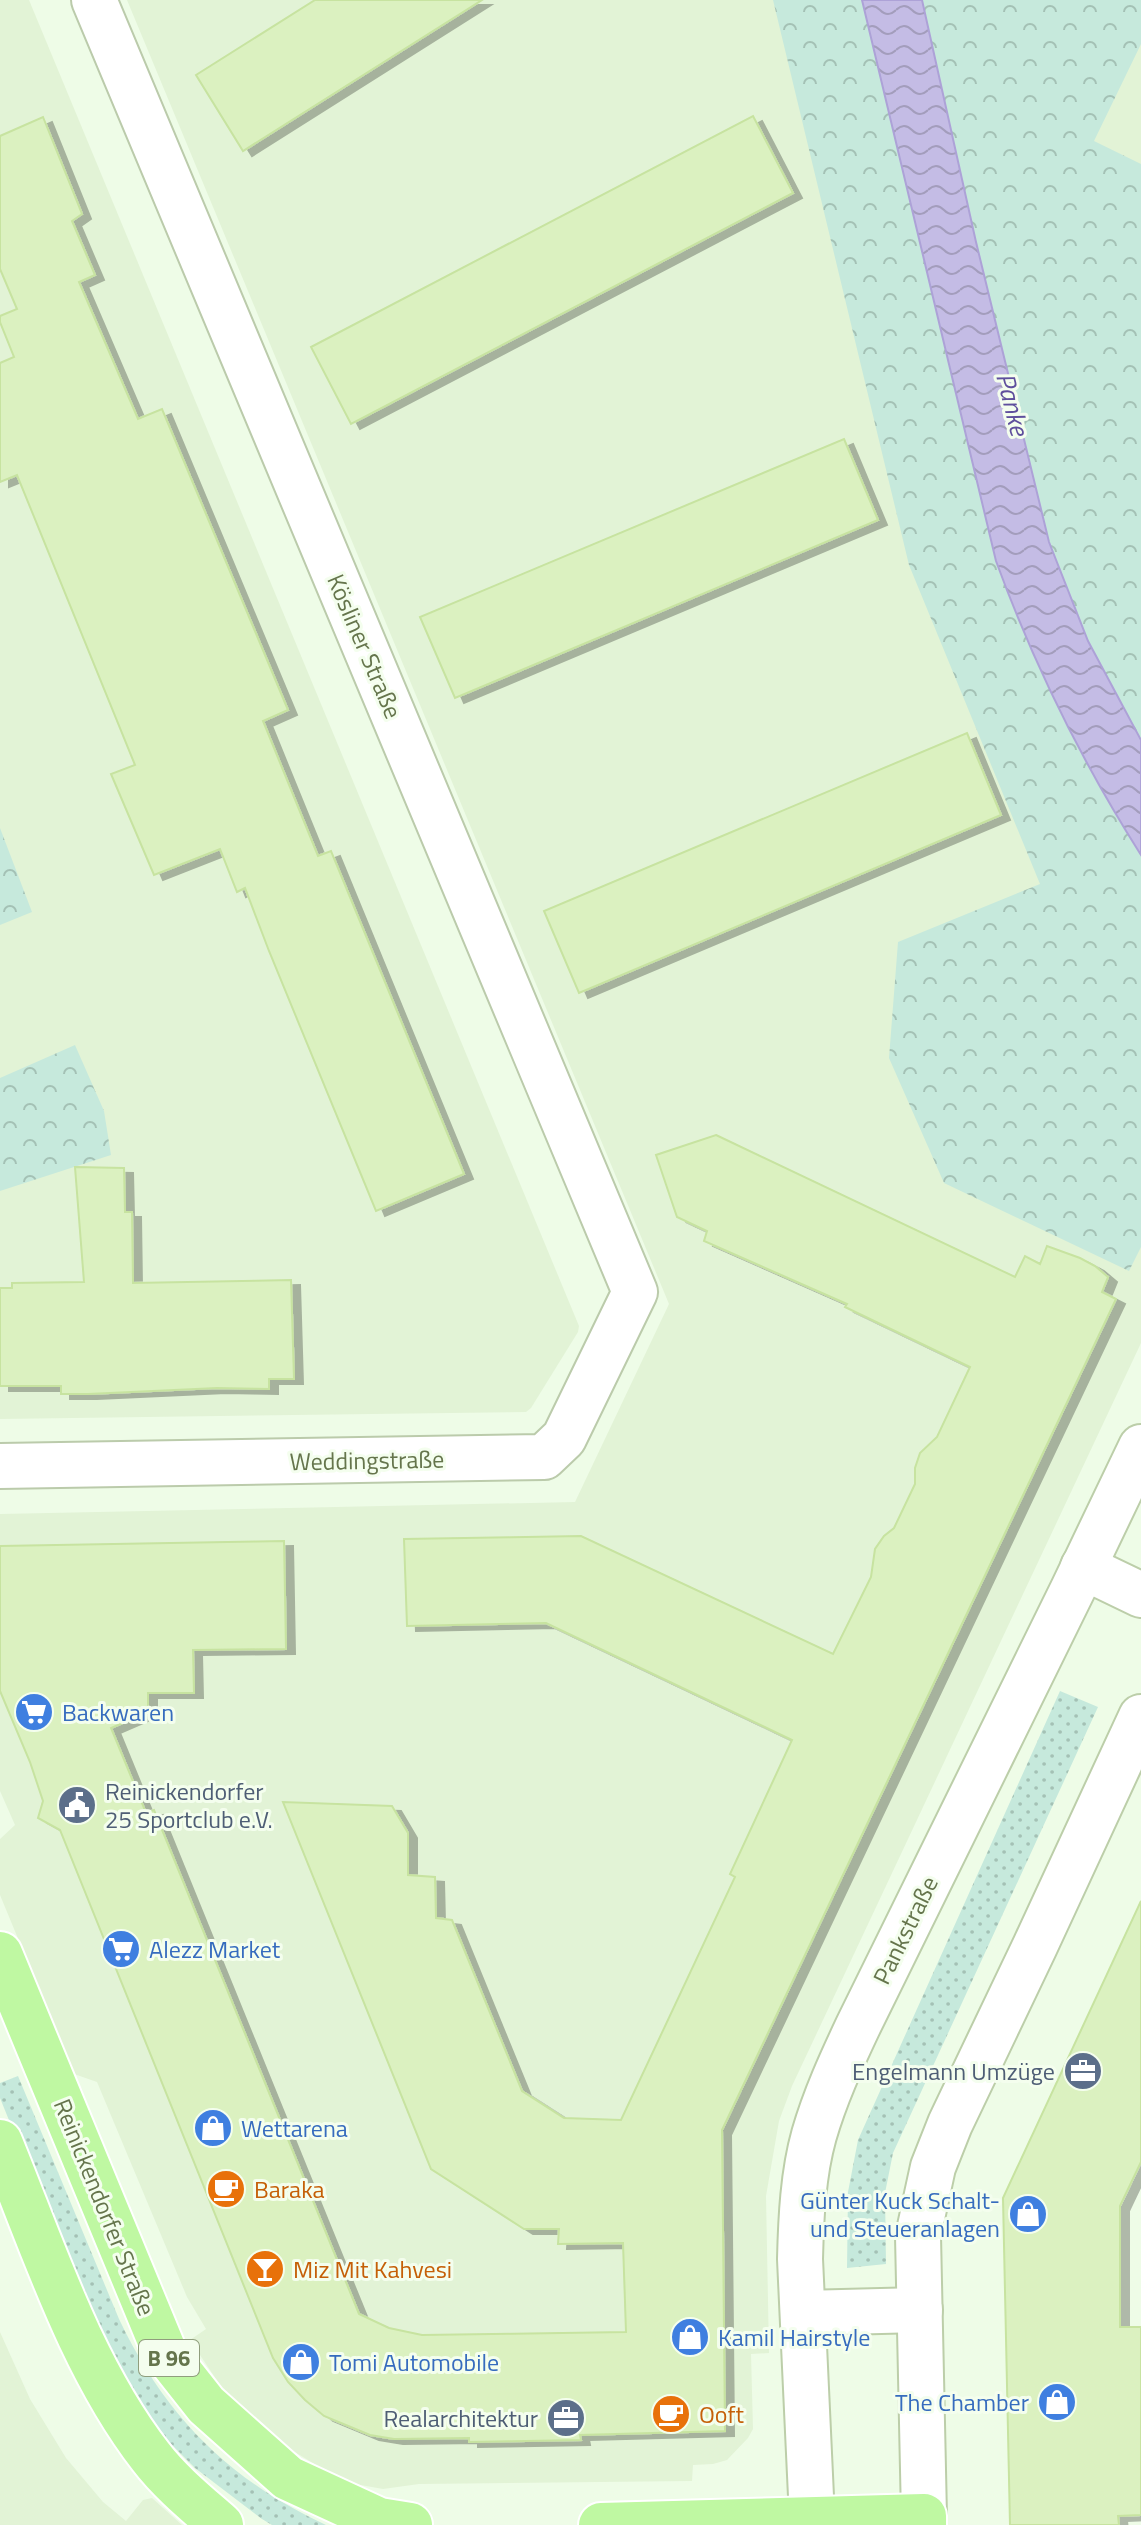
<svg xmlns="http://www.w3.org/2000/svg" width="1141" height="2525" viewBox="0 0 1141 2525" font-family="'Titillium Web',sans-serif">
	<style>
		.residential { fill: #e2f3d6 }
		.grass { fill: url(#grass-dots) }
		.park { fill: url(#park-crowns) }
		.water { fill: url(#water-waves); stroke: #ada2d7; stroke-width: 2 }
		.building { fill: #dbf1c0; stroke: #c7e3a0; stroke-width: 2; filter: url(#shadow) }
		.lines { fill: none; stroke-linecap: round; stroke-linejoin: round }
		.minor-casing { stroke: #bbcbab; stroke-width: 48 }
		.secondary-casing { stroke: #bccea9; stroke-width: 48 }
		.primary-casing { stroke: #fff; stroke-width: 48 }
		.minor { stroke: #fff; stroke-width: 44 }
		.secondary { stroke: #fff; stroke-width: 44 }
		.primary { stroke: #bff8a2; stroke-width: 44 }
		.labels { text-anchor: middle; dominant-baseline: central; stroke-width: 6; stroke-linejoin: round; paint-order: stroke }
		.shield { fill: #f4feee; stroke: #909e7d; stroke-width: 2 }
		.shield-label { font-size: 22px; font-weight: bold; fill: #65754c }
		.street-label { font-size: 24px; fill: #65754c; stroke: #f4feee }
		.shop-label { font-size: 24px; fill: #366cbe; stroke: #f4feee; text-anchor: start }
		.service-label { font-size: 24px; fill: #4e5e75; stroke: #f4feee; text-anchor: end }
		.food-label { font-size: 24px; fill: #c56008; stroke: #f4feee; text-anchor: start }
		.water-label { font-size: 26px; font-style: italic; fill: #5f4f9d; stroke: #f4feee }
	</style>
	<defs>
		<pattern id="grass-dots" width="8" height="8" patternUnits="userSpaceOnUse" patternTransform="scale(2)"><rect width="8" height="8" fill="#c6e9dc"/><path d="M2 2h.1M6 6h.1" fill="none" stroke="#a4c1b5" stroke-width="1.8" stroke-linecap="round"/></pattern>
		<pattern id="park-crowns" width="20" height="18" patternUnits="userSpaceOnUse" patternTransform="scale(2)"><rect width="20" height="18" fill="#c6e9dc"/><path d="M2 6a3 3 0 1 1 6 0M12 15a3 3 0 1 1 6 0" fill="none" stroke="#a4c1b5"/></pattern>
		<pattern id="water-waves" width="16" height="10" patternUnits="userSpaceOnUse" patternTransform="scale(2)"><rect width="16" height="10" fill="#c4bce5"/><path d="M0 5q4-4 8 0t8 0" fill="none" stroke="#a39dbc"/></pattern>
		<filter id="shadow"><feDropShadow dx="9" dy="5" stdDeviation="0" flood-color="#0004"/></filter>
	</defs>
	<rect width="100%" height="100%" fill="#eefce7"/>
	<g class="residential">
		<path d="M0,0h29l550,1326 -1,6 -47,76 -5,4 -526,7z"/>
		<path d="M127,0h1014v1343l-349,743 -13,35 -13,75 3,157 -18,1 2,75 -5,9 -21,22 -14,4 -20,1 -1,16 -273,3 -36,5 -28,-5 -39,-19 -36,-22 -58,-55 -32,-48 16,-11 -19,-32 -90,-215 -23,-8 -74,-179v-56l15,-14 -15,-34v-277l575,-12 94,-198z"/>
		<path d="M0,2332l30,67 36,59 37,44 23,19 17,-21 9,-2 30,27h-182z"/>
	</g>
	<g class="grass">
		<path d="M1060,1691l38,16 -205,446 -8,40 1,71 -39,4 1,-76 10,-52z"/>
		<path d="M18,2076l101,243c46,97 110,161 207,206h-54l-10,-6 -67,-51 -42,-42 -59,-96 -94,-232v-15z"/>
	</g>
	<g class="park">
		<path d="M773,0h368v44l-47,97 47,23v1083l-12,24 -185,-88 -55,-125 9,-116 142,-58 -131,-319z"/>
		<path d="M0,828l32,84 -32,13z"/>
		<path d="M75,1045l29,66 7,44 -111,36v-113z"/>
	</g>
	<path class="water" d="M862,0h60l54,242 73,300 39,99 53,99v115c-59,-93 -107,-190 -145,-294z"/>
	<g class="building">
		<path d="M315,0h167l-239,151 -47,-76z"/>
		<path d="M753,116l40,77 -442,231 -40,-77z"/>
		<path d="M43,117l39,97 -10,7 23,54 -16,7 59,137 24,-10 126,301 -25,11 55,135 13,-5 133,323 -88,37 -107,-260 -24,-63 -8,4 -17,-43 -66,26 -43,-101 24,-9 -118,-290 -17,7v-119l14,-6 -14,-35v-6l17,-7 -17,-40v-133z"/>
		<path d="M844,439l34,81 -423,178 -35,-81z"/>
		<path d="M967,733l34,82 -422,178 -35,-82z"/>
		<path d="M716,1135l299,142 10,-21 15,8 7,-18 33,12 15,8 13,11 -6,15 14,7 -394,831 3,301 -145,4 1,5 -112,2v-4l-75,1 -24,-4 -46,-19 -19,-16 -17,-18 -15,-24 -213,-528 -22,-12 5,-17 -13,-39 -30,-71v-145l284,-5 2,108 -93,1 1,43h-46v19l-37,16 35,85 8,-3 205,504 30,14 33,7 204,-3 -3,-89 -65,1 1,-15h-35l-93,-60 -148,-367 109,4 16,27v42l27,2 1,41 16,2 70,171 42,27 57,2 114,-243 -5,-3 62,-134 -246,-117 -139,3 -3,-87 177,-3 252,118 38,-77 4,-28 9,-13 10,-8 21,-44v-16l5,-15 17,-16 33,-70 -125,-60 2,-3 -143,-63 3,-10 -30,-14 -21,-62z"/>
		<path d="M75,1167l49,1 1,44h7l1,71 158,-3 3,99h-25v10l-52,-1 -129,6h-27v-8h-61v-98h12v-5l72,-1z"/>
		<path d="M1141,1901v261l-21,44v121h21v188l-23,1 1,9h-109l-7,-327z"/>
	</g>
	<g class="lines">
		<g class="minor-casing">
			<path id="minor" d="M0,1466l544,-9 20,-19 71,-146 -541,-1292"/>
		</g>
		<g class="secondary-casing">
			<g id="secondary">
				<path d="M1083,1567l58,28"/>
				<path d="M803,2313l117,-3"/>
				<path d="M924,2516l-6,-280 15,-69 17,-43 85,-178 106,-229"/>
				<path d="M812,2518l-12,-259c1,-41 3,-85 14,-124 11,-38 27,-73 44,-109l215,-437 68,-142"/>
			</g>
		</g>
		<g class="primary-casing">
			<g id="primary">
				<path d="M0,1954l165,399 41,52 82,73 91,42 31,5"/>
				<path d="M0,2142c43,105 81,225 151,315 19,25 46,47 70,68"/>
				<path d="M601,2525l323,-9v9"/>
			</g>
		</g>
		<use href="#minor" class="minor"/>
		<use href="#secondary" class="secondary"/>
		<use href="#primary" class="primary"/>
	</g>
	<defs>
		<g id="supermarket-disc" transform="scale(2)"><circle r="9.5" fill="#3f7fe0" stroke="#f4feee"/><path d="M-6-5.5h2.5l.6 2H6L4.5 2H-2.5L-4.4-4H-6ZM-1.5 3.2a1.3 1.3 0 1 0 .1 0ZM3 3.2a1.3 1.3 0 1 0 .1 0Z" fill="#fff"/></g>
		<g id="civic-disc" transform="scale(2)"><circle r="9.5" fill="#5c6f8a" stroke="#f4feee"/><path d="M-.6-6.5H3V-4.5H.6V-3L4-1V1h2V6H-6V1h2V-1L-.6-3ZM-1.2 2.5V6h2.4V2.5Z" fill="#fff"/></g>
		<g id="office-disc" transform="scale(2)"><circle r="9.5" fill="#5c6f8a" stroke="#f4feee"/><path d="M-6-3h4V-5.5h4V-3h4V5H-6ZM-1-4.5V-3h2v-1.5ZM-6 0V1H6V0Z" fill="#fff"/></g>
		<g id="shop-disc" transform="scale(2)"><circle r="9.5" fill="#3f7fe0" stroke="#f4feee"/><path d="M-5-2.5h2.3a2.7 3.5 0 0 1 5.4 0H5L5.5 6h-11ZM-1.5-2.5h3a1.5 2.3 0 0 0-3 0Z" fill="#fff"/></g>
		<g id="cafe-disc" transform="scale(2)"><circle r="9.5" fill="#e8710a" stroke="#f4feee"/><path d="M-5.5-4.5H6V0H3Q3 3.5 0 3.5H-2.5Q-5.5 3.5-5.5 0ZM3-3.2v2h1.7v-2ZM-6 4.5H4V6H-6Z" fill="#fff"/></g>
		<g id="bar-disc" transform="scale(2)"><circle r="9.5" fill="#e8710a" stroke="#f4feee"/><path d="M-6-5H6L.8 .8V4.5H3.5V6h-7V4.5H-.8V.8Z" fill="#fff"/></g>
	</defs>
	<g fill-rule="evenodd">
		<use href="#supermarket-disc" x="34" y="1712"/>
		<use href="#civic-disc" x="77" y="1805"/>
		<use href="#supermarket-disc" x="121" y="1949"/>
		<use href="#office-disc" x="1083" y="2071"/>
		<use href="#shop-disc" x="213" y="2128"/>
		<use href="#cafe-disc" x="226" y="2189"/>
		<use href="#shop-disc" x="1028" y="2214"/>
		<use href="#bar-disc" x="265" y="2269"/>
		<use href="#shop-disc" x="690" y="2337"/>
		<use href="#shop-disc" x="301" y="2362"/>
		<use href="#shop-disc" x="1057" y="2402"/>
		<use href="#cafe-disc" x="671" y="2414"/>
		<use href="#office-disc" x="566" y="2418"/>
	</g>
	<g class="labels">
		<rect class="shield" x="139" y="2340" width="60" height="36" rx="6"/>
		<g class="shield-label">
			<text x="169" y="2358">B 96</text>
		</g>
		<g class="street-label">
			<text transform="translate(365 646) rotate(67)">Kösliner Straße</text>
			<text transform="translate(367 1460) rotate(-1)">Weddingstraße</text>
			<text transform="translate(905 1930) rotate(-64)">Pankstraße</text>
			<text transform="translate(105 2207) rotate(68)">Reinickendorfer Straße</text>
		</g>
		<g class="shop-label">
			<text x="62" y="1712">Backwaren</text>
			<text x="149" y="1949">Alezz Market</text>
			<text x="241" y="2128">Wettarena</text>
			<text x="1000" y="2200" text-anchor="end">Günter Kuck Schalt-<tspan x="1000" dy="28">und Steueranlagen</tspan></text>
			<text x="718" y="2337">Kamil Hairstyle</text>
			<text x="329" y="2362">Tomi Automobile</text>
			<text x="1029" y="2402" text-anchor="end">The Chamber</text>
		</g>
		<g class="service-label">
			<text x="105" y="1791" text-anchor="start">Reinickendorfer<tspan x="105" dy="28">25 Sportclub e.V.</tspan></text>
			<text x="1055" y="2071">Engelmann Umzüge</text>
			<text x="538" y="2418">Realarchitektur</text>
		</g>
		<g class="food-label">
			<text x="254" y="2189">Baraka</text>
			<text x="293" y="2269">Miz Mit Kahvesi</text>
			<text x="699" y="2414">Ooft</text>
		</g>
		<g class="water-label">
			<text transform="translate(1013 404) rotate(76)">Panke</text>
		</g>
	</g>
</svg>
